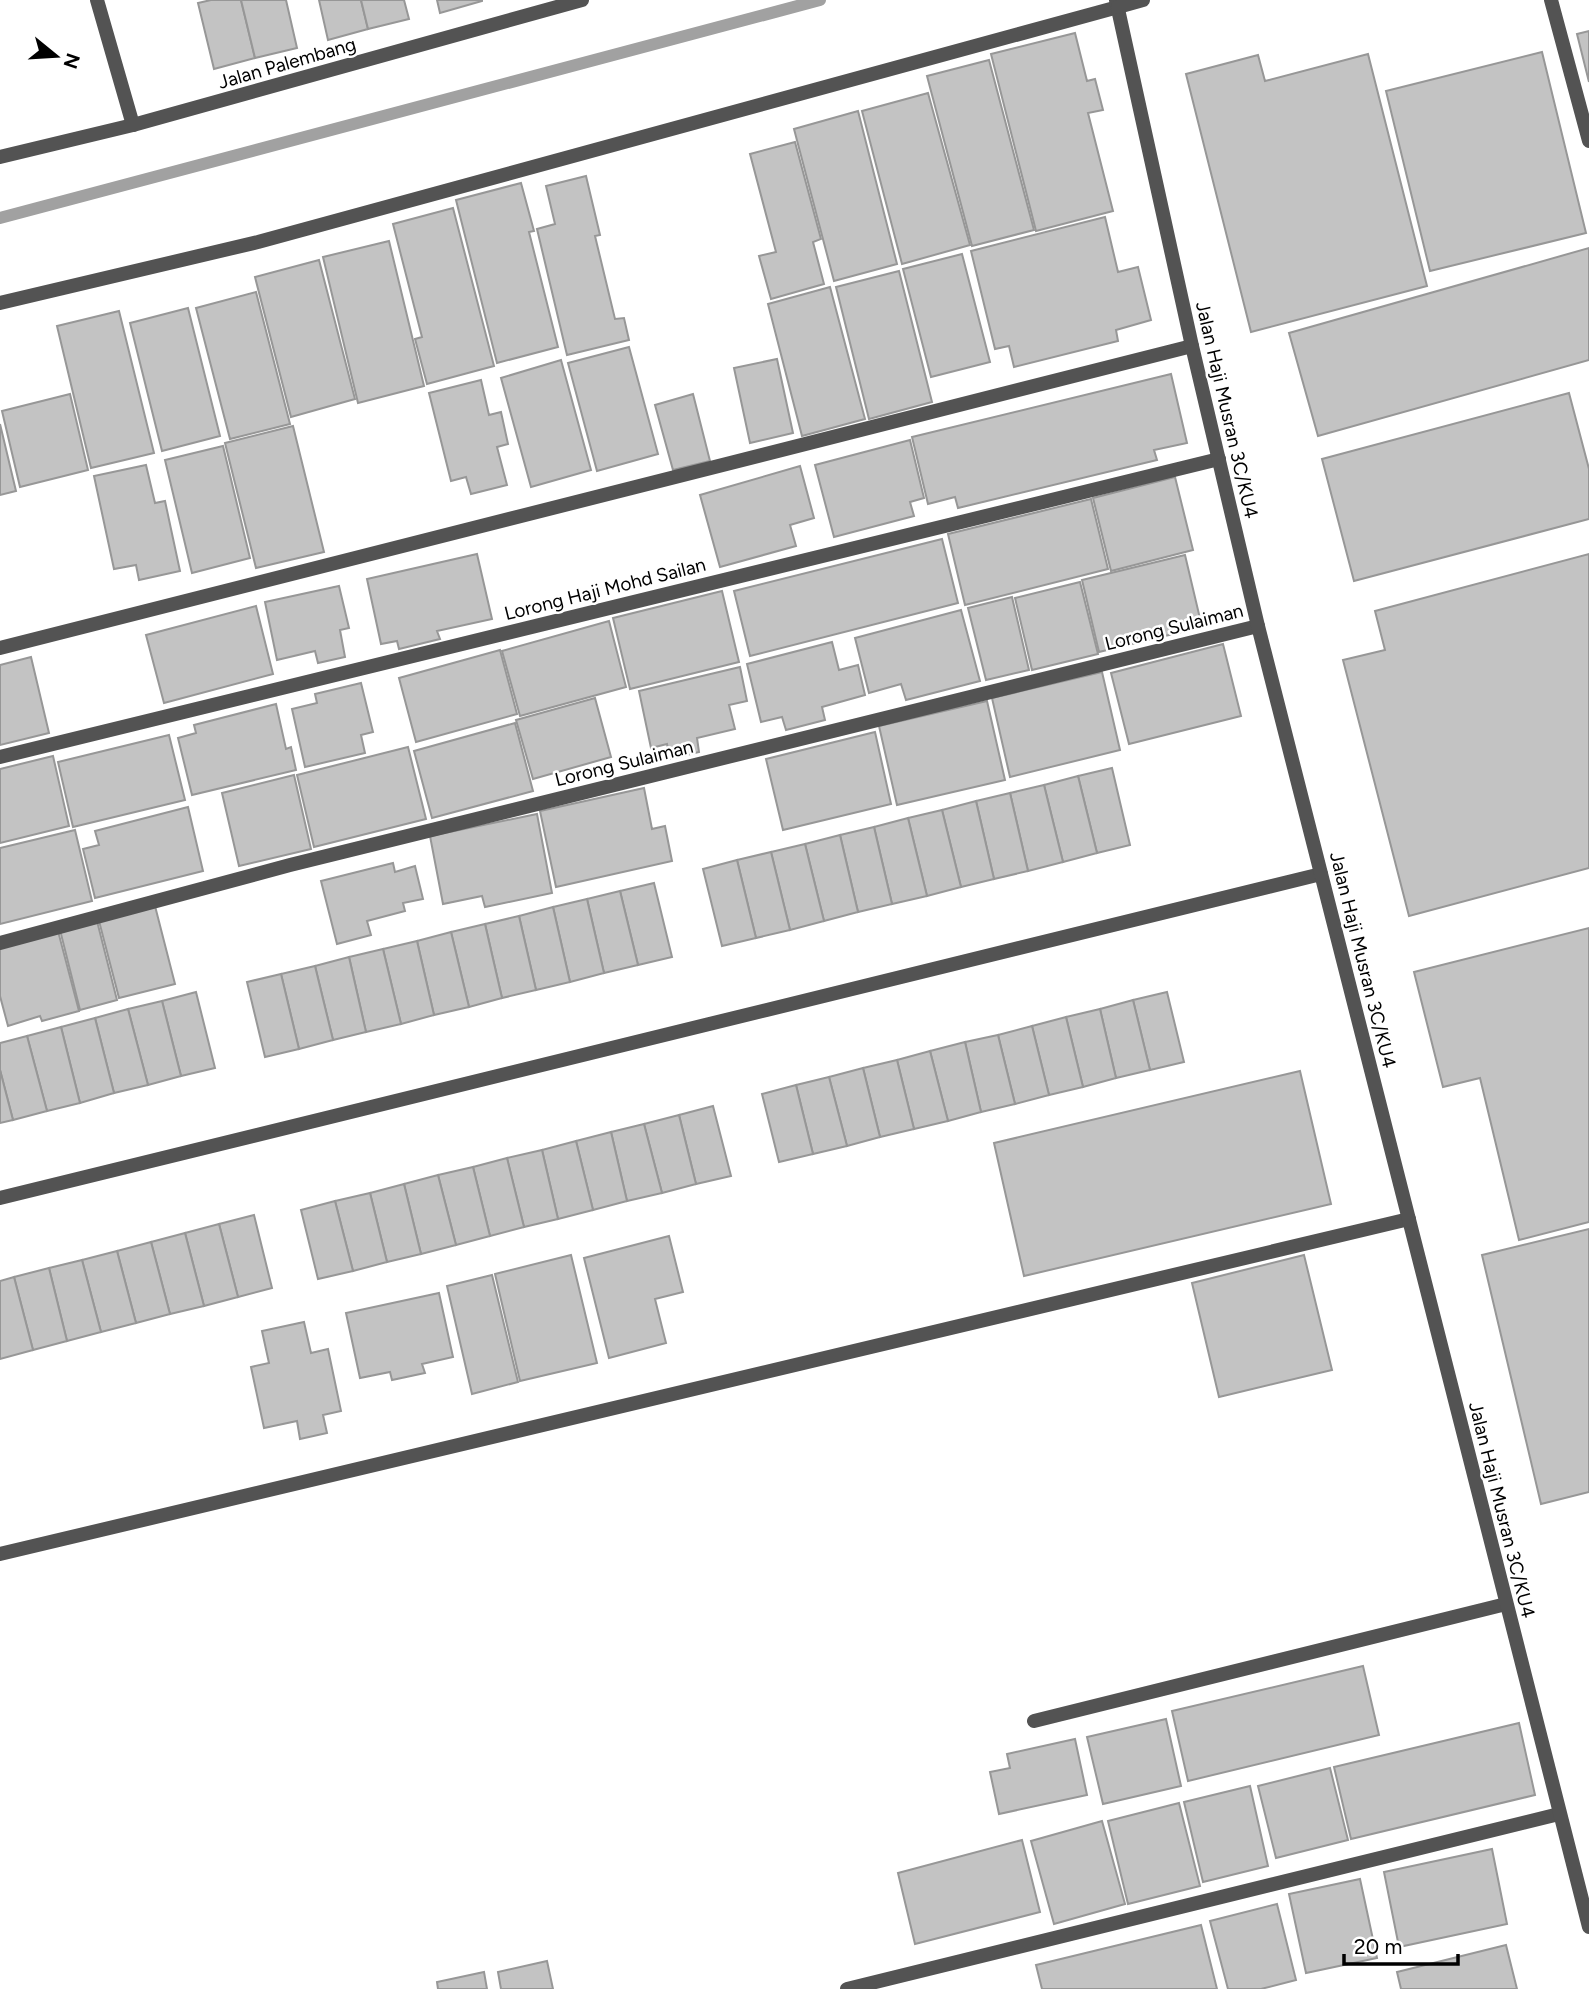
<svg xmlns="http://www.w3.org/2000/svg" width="1589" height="1989" viewBox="0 0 1589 1989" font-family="Figtree,sans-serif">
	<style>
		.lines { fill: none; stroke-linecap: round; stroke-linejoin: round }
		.stream { stroke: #a1a1a1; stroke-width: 12 }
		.building { fill: #c3c3c3; stroke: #979797; stroke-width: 2 }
		.service { stroke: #535353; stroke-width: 14 }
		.minor { stroke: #535353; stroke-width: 14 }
		.tertiary { stroke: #535353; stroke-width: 14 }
		.labels { text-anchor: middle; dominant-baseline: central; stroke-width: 5; stroke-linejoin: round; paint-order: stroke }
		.street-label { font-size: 19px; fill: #000; stroke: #fff }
	</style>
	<rect width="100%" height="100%" fill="#fff"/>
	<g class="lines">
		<path class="stream" d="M0,218l820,-218"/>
	</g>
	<g class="building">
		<path d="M211,0h30l14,58 -41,11 -16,-66z"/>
		<path d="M241,0h45l11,48 -42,10z"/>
		<path d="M319,0h42l7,29 -40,11z"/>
		<path d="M361,0h43l5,19 -41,10z"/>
		<path d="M437,0h45v1l-42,12z"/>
		<path d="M1589,31v51l-12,-48z"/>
		<path d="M1075,33l12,48 8,-2 8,31 -15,3 25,98 -77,20 -45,-177z"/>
		<path d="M1542,52l44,181 -156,38 -44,-180z"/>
		<path d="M1368,54l59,232 -176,46 -65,-258 72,-19 7,26z"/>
		<path d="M989,60l45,170 -62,16 -45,-170z"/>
		<path d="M928,93l42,152 -68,19 -40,-153z"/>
		<path d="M858,111l39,153 -63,17 -40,-152z"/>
		<path d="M795,142l26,97 -8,3 11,42 -53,15 -12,-43 17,-4 -26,-98z"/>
		<path d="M586,176l14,59 -5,1 20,83 9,-1 5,22 -62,15 -30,-126 18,-5 -9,-38z"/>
		<path d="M521,183l13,48 -5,1 29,115 -61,16 -41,-163z"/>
		<path d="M453,208l41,158 -67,18 -12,-45 7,-2 -29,-113z"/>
		<path d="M1105,217l13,55 20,-5 13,53 -35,10 2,11 -104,26 -5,-21 -14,3 -24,-98z"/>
		<path d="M389,241l35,145 -66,17 -35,-146z"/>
		<path d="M1589,248v112l-271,76 -29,-103z"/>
		<path d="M962,254l28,108 -59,15 -28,-108z"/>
		<path d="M319,260l36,139 -64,18 -36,-140z"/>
		<path d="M899,271l33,131 -63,17 -33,-132z"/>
		<path d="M830,287l35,132 -63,17 -34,-132z"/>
		<path d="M256,292l34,132 -60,15 -34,-131z"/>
		<path d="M188,308l32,128 -58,15 -32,-128z"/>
		<path d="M119,311l35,142 -63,15 -34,-142z"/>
		<path d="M629,347l29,107 -61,17 -29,-108z"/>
		<path d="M777,359l16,74 -43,10 -16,-75z"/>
		<path d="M561,360l30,110 -60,17 -30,-109z"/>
		<path d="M1171,374l16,69 -33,7 3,10 -199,48 -3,-11 -27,7 -16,-67z"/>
		<path d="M481,380l8,35 12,-3 7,32 -11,3 10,38 -36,9 -5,-17 -15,4 -22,-88z"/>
		<path d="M1569,393l20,76v50l-235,62 -32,-122z"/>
		<path d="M70,394l18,76 -68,17 -18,-76z"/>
		<path d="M693,394l17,67 -37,9 -18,-65z"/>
		<path d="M0,424l16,67 -16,4z"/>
		<path d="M293,426l31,126 -68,16 -31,-125z"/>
		<path d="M910,440l14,58 -14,4 4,14 -80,21 -19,-72z"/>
		<path d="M223,446l27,112 -58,15 -27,-113z"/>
		<path d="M146,465l9,38 10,-2 15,70 -41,9 -3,-15 -22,4 -20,-93z"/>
		<path d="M800,466l14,52 -24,7 6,21 -76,21 -20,-72z"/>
		<path d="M1175,477l18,73 -82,21 -18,-73z"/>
		<path d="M1091,499l17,70 -143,36 -17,-71z"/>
		<path d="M942,539l16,64 -208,53 -16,-65z"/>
		<path d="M477,554l15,65 -55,12 3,8 -41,10 -2,-8 -16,3 -14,-65z"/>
		<path d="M1589,554v314l-180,48 -66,-256 42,-10 -10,-39z"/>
		<path d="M1185,555l17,72 -103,25 -17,-72z"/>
		<path d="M1080,582l18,72 -66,16 -17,-72z"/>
		<path d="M339,586l10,42 -9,2 5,27 -27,6 -3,-12 -38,9 -12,-58z"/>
		<path d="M722,591l17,71 -109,27 -17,-71z"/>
		<path d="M1012,597l17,73 -43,10 -18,-72z"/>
		<path d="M256,606l17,68 -109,29 -18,-68z"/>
		<path d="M961,610l19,71 -74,19 -5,-16 -32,9 -14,-55z"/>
		<path d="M609,621l17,66 -106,29 -18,-65z"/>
		<path d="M832,642l7,28 19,-5 7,30 -43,12 3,13 -39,10 -4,-13 -21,5 -14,-58z"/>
		<path d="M1223,644l18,72 -112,28 -18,-71z"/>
		<path d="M500,650l17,64 -101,28 -17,-64z"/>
		<path d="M31,657l18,76 -49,12v-80z"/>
		<path d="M740,667l7,34 -18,4 6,24 -38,9 2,14 -29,7 -3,-15 -16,4 -12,-57z"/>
		<path d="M1102,672l18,78 -110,27 -18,-79z"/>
		<path d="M361,683l12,49 -12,3 4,18 -60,14 -13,-58 25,-6 -2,-9z"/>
		<path d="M595,698l16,59 -78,22 -17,-59z"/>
		<path d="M987,701l18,79 -108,25 -18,-79z"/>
		<path d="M276,704l10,45 5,-2 5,23 -104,25 -14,-57 18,-5 -2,-8z"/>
		<path d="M515,723l18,68 -101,27 -18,-67z"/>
		<path d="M875,732l16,72 -108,26 -17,-71z"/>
		<path d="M169,735l16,65 -112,27 -15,-65z"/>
		<path d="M408,747l18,72 -112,28 -17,-72z"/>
		<path d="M53,756l16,70 -69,17v-74z"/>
		<path d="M1112,768l18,77 -33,8 -19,-77z"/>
		<path d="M294,775l17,74 -72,17 -17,-73z"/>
		<path d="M1078,776l19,77 -34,9 -19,-77z"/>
		<path d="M1044,785l19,77 -35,9 -18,-78z"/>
		<path d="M644,788l8,41 13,-3 7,35 -116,26 -16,-76z"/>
		<path d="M1010,793l18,78 -34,8 -18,-78z"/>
		<path d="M976,801l18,78 -33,8 -19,-77z"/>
		<path d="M188,807l15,64 -108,27 -12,-49 16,-4 -4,-14z"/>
		<path d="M942,810l19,77 -34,9 -19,-78z"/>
		<path d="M537,814l15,79 -67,14 -3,-11 -39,8 -13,-68z"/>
		<path d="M908,818l19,78 -35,8 -18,-77z"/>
		<path d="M874,827l18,77 -34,8 -18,-77z"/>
		<path d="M75,830l17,71 -92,23v-76z"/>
		<path d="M840,835l18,77 -34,9 -19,-77z"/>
		<path d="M805,844l19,77 -34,9 -19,-78z"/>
		<path d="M771,852l19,78 -34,8 -19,-78z"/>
		<path d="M737,860l19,78 -34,8 -19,-77z"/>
		<path d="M393,863l2,9 20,-6 8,33 -20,4 2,8 -38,10 4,14 -34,9 -16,-63z"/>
		<path d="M654,883l18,74 -34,8 -18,-74z"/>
		<path d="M620,891l18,74 -34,8 -17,-74z"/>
		<path d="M587,899l17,74 -34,9 -17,-75z"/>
		<path d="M155,906l20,78 -56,14 -20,-77z"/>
		<path d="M553,907l17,75 -34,8 -17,-74z"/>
		<path d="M519,916l17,74 -34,8 -17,-74z"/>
		<path d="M97,921l20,79 -37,10 -20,-80z"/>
		<path d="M485,924l17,74 -33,9 -18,-75z"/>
		<path d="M1589,928v294l-70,18 -39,-162 -37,9 -29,-115z"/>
		<path d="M58,931l21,80 -37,10 -2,-5 -32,10 -8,-30v-49z"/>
		<path d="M451,932l18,75 -35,8 -17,-74z"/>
		<path d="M417,941l17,74 -33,9 -18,-75z"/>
		<path d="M383,949l18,75 -35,8 -17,-75z"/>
		<path d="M349,957l17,75 -33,8 -18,-74z"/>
		<path d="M315,966l18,74 -34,9 -18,-75z"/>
		<path d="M281,974l18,75 -34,8 -18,-75z"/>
		<path d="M196,992l19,76 -34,8 -19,-75z"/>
		<path d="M1167,992l17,70 -34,8 -17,-70z"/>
		<path d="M1133,1000l17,70 -34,8 -16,-69z"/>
		<path d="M162,1001l19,75 -33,9 -20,-76z"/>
		<path d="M128,1009l20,76 -34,8 -19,-75z"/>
		<path d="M1100,1009l16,69 -33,9 -17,-70z"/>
		<path d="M1066,1017l17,70 -34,8 -17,-69z"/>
		<path d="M95,1018l19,75 -34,10 -19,-76z"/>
		<path d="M1032,1026l17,69 -34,9 -17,-69z"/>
		<path d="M61,1027l19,76 -33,8 -20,-75z"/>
		<path d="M998,1035l17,69 -34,8 -16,-70z"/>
		<path d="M27,1036l20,75 -34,9 -13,-50v-27z"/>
		<path d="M965,1042l16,70 -33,9 -18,-70z"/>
		<path d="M930,1051l18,70 -34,8 -17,-69z"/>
		<path d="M897,1060l17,69 -34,8 -17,-69z"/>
		<path d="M863,1068l17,69 -33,9 -18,-69z"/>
		<path d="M0,1070l13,50 -13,3z"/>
		<path d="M1300,1071l31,133 -307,72 -30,-133z"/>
		<path d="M829,1077l18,69 -34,8 -17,-69z"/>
		<path d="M796,1085l17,69 -34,8 -17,-68z"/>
		<path d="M713,1106l18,70 -35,8 -17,-69z"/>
		<path d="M679,1115l17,69 -34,9 -18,-69z"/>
		<path d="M644,1124l18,69 -35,8 -16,-69z"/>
		<path d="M611,1132l16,69 -34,9 -17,-69z"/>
		<path d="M576,1141l17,69 -35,9 -16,-69z"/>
		<path d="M542,1150l16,69 -34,8 -17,-69z"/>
		<path d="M507,1158l17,69 -34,9 -17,-69z"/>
		<path d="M473,1167l17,69 -34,9 -18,-70z"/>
		<path d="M438,1175l18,70 -35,9 -17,-70z"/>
		<path d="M404,1184l17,70 -34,8 -17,-69z"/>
		<path d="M370,1193l17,69 -34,9 -18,-70z"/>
		<path d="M335,1201l18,70 -35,8 -17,-69z"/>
		<path d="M254,1215l18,73 -34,9 -19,-73z"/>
		<path d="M219,1224l19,73 -34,9 -19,-73z"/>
		<path d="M1589,1229v263l-48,12 -59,-249z"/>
		<path d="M185,1233l19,73 -34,8 -19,-72z"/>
		<path d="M669,1236l14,56 -28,7 11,44 -57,15 -25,-100z"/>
		<path d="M151,1242l19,72 -34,9 -19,-72z"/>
		<path d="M117,1251l19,72 -35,9 -19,-72z"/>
		<path d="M571,1255l26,108 -77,18 -25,-107z"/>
		<path d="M1304,1255l28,115 -113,27 -27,-114z"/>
		<path d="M82,1260l19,72 -34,9 -18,-73z"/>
		<path d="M49,1268l18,73 -34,9 -19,-73z"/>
		<path d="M492,1275l26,107 -46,12 -25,-108z"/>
		<path d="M14,1277l19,73 -33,9v-78z"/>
		<path d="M439,1293l14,64 -31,7 3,9 -33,7 -2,-8 -30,6 -14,-65z"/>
		<path d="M304,1322l7,31 17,-4 13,62 -18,4 4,18 -27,6 -3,-18 -33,7 -13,-61 18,-4 -7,-32z"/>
		<path d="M1363,1666l16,69 -191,46 -16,-70z"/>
		<path d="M1166,1719l15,67 -78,18 -16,-67z"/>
		<path d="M1519,1723l16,72 -184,44 -17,-72z"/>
		<path d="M1075,1739l12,56 -88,19 -9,-42 20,-4 -3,-14z"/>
		<path d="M1330,1768l18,72 -72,18 -18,-72z"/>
		<path d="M1250,1786l18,80 -65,16 -19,-80z"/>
		<path d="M1179,1803l21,83 -72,18 -20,-83z"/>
		<path d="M1102,1821l23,83 -71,20 -23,-83z"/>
		<path d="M1022,1840l18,72 -125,32 -17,-71z"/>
		<path d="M1492,1849l15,75 -108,23 -15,-75z"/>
		<path d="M1360,1879l17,79 -71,15 -17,-79z"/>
		<path d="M1277,1904l19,76 -35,9h-33l-18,-68z"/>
		<path d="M1201,1925l16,64h-175l-6,-24z"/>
		<path d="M1506,1945l11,44h-116l-4,-17z"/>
		<path d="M547,1961l6,28h-52l-3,-17z"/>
		<path d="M484,1972l3,17h-49l-1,-7z"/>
	</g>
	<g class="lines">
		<path class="service" d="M1551,0l38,141"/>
		<g class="minor">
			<path d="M97,0l36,125"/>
			<path d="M0,157l133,-32 449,-125"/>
			<path d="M0,303l258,-61 860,-235"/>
			<path d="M0,648l1192,-302"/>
			<path d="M0,757l1219,-298"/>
			<path d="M0,943l290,-78 968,-239"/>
			<path d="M0,1198l1321,-324"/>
			<path d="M0,1554l1409,-335"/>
			<path d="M1034,1721l472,-117"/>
			<path d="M847,1989l712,-175"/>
		</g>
		<g class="tertiary">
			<path d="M1116,0l76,346 66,280 331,1301"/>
			<path d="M1118,7l25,-7"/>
		</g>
	</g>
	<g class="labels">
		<g class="street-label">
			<text transform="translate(287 63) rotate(-16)">Jalan Palembang</text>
			<text transform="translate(1227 410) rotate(77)">Jalan Haji Musran 3C/KU4</text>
			<text transform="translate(605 589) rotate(-14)">Lorong Haji Mohd Sailan</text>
			<text transform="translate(1174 627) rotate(-14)">Lorong Sulaiman</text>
			<text transform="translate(624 763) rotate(-14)">Lorong Sulaiman</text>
			<text transform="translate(1363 960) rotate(76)">Jalan Haji Musran 3C/KU4</text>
			<text transform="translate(1502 1510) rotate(76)">Jalan Haji Musran 3C/KU4</text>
		</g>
	</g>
	<g transform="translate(56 56) rotate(108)" stroke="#ffffff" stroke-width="5" paint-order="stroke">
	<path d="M0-5L12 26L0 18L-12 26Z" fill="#000000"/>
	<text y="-10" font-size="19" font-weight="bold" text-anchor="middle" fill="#000000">N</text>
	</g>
	<path d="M1344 1954v10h114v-10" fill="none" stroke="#000000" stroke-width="3.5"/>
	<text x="1354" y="1954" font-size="21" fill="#000000" stroke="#ffffff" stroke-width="5" paint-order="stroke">20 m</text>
</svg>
